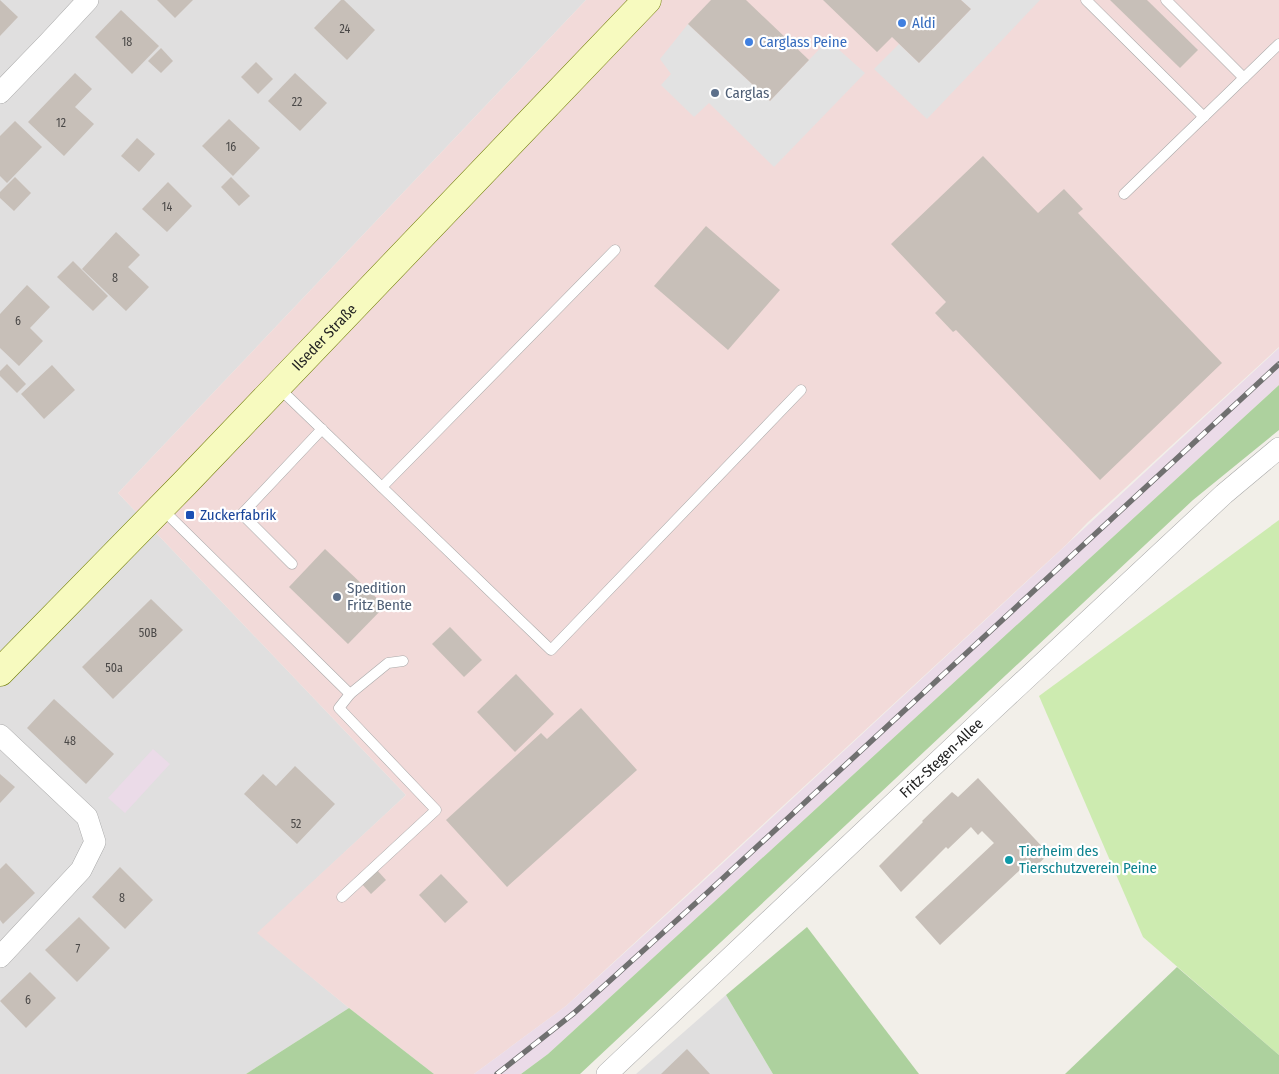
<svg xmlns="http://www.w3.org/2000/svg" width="1279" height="1074" viewBox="0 0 1279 1074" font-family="'Fira Sans Condensed',sans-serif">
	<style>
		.residential { fill: #e0dfdf }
		.commercial { fill: #f2dad9 }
		.industrial { fill: #ebdbe8 }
		.grass { fill: #cdebb0 }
		.forest { fill: #add19e }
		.parking { fill: #e2e2e2 }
		.building { fill: #c7bfb8 }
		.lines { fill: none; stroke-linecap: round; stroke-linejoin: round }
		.lane-casing { stroke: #a9a9a9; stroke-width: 11 }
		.street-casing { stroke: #a9a9a9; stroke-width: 22 }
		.secondary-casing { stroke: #707d05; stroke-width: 29 }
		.lane { stroke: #fff; stroke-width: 10 }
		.street { stroke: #fff; stroke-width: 21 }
		.secondary { stroke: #f7fabf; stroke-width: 28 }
		.rail-casing { stroke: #707070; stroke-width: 5.5 }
		.rail { stroke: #fff; stroke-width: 4; stroke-dasharray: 11; stroke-linecap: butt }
		.shop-dot { fill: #3f7fe0; stroke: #fff; stroke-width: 2 }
		.service-dot { fill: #5c6f8a; stroke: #fff; stroke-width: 2 }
		.transit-dot { fill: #1a4fb4; stroke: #fff; stroke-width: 2 }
		.culture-dot { fill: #0f9aa8; stroke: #fff; stroke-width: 2 }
		.labels { text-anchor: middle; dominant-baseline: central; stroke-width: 4.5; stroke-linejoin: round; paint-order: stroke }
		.number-label { font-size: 12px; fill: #4b4948 }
		.shop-label { font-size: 15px; fill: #366cbe; stroke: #fff; text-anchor: start }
		.service-label { font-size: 15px; fill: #4e5e75; stroke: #fff; text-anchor: start }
		.street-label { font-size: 15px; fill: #222; stroke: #fff }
		.transit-label { font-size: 15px; fill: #164399; stroke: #fff; text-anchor: start }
		.culture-label { font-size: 15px; fill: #0d838f; stroke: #fff; text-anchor: start }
	</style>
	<rect width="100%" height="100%" fill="#f2efe9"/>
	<g class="residential">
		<path d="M0,0h586l-468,493 288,302 -148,138 91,75 -103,66h-246z"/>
		<path d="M726,995l47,79h-137z"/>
	</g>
	<path class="commercial" d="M586,0h693v347l-192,176 -20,21 -501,462 -92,68h-40l-85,-66 -92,-75 149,-138 -288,-302z"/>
	<g class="industrial">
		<path d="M1279,348v37l-731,669 -27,20h-47l92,-68 132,-120z"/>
		<path d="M153,749l17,15 -45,49 -17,-15z"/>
	</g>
	<path class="grass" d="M1279,520v535l-136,-118 -104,-241z"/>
	<g class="forest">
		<path d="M1279,385v45l-86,70 -613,574h-59l27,-20z"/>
		<path d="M807,927l112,147h-146l-47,-79z"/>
		<path d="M1177,967l102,88v19h-214z"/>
		<path d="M349,1008l85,66h-188z"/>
	</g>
	<g class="parking">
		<path d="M961,0h79l-113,119 -53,-50 25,-25 20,19 52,-54z"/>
		<path d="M688,24l82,77 58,-61 37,33 -91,94 -65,-64 -15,14 -33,-32 10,-11 -11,-15z"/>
	</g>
	<g class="building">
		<path d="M0,0l18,17 -18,19z"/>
		<path d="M157,0h36l-18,18z"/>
		<path d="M341,0h3l31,30 -28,30 -33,-32z"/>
		<path d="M711,0h35l63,60 -39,41 -82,-77z"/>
		<path d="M823,0h138l10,9 -52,54 -27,-26 -15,15z"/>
		<path d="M1110,0h37l51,50 -18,18z"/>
		<path d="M121,10l38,36 -27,28 -37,-37z"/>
		<path d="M161,48l12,13 -12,12 -13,-12z"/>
		<path d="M256,62l17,17 -15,15 -17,-17z"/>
		<path d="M75,73l17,16 -17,18 19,17 -30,32 -36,-34z"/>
		<path d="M295,73l32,30 -27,28 -32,-30z"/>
		<path d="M229,119l31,29 -27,28 -31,-30z"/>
		<path d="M15,121l27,26 -35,36 -7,-7v-40z"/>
		<path d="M137,138l18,16 -16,18 -18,-16z"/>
		<path d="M983,156l55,57 26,-24 19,20 -5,4 144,150 -122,117 -144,-150 -3,2 -18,-19 11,-11 -55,-58z"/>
		<path d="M15,177l16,16 -17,18 -14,-13v-6z"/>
		<path d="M231,177l19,19 -11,10 -18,-19z"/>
		<path d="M168,182l24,24 -25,26 -25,-23z"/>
		<path d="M706,226l74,64 -52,60 -74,-64z"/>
		<path d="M116,232l24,23 -12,12 21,20 -23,24 -44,-42z"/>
		<path d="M73,261l35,35 -15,15 -36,-34z"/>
		<path d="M27,285l23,22 -20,21 13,13 -24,25 -19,-18v-34z"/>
		<path d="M7,364l19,20 -9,9 -17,-17v-5z"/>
		<path d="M52,365l23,25 -31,29 -23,-25z"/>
		<path d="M325,549l60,57 -37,38 -59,-57z"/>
		<path d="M151,599l32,31 -70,69 -31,-32z"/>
		<path d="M450,627l32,33 -18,17 -32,-33z"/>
		<path d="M516,674l38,40 -39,38 -38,-40z"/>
		<path d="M54,699l60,55 -28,30 -59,-56z"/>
		<path d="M581,708l56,62 -130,117 -61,-67 95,-87 6,6z"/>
		<path d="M295,766l40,38 -38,40 -53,-50 19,-20 13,12z"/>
		<path d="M0,774l15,13 -15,16z"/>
		<path d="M978,778l71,76 -23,21 -5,-6 -81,76 -25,-28 79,-74 -12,-12 -4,4 -7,-8 -23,22 -2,-2 -45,45 -22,-26 44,-44 -1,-1 30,-29 6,5z"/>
		<path d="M6,863l29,30 -32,31 -3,-4v-51z"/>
		<path d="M120,867l33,33 -28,29 -33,-32z"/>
		<path d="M376,869l10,11 -15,14 -10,-11z"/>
		<path d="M441,874l27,28 -23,21 -26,-28z"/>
		<path d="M79,917l31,31 -33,34 -32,-32z"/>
		<path d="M30,972l26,26 -30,30 -26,-27z"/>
		<path d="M687,1049l23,25h-49z"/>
	</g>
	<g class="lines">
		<g class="lane-casing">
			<g id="lane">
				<path d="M1086,0l118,117"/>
				<path d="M1166,0l78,78"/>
				<path d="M1124,194l155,-150"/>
				<path d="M278,387l273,263 250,-260"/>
				<path d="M382,487l233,-237"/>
				<path d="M162,509l188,185 38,-31 15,-2"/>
				<path d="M292,564l-50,-50 80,-85"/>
				<path d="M342,897l94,-87 -97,-102 11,-14"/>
			</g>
		</g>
		<g class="street-casing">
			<g id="street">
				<path d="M0,93l49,-51 39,-42"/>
				<path d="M0,735l87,82 8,25 -14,28 -81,87"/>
				<path id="s1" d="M607,1074l379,-358 238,-222 55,-46"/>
			</g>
		</g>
		<g class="secondary-casing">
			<g id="secondary">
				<path id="s2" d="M0,672l185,-189 462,-483"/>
			</g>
		</g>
		<use href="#lane" class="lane"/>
		<use href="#street" class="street"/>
		<use href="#secondary" class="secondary"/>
		<g class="rail-casing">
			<path id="rail" d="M497,1074l77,-61 133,-120 572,-529"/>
		</g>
		<use href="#rail" class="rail"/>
	</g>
	<g class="shop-dot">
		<circle cx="902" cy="23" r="5"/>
		<circle cx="749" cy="42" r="5"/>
	</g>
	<g class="service-dot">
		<circle cx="715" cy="93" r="5"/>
		<circle cx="337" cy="597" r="5"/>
	</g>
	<rect class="transit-dot" x="185" y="510" width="10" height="10" rx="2.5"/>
	<circle class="culture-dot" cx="1009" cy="860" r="5"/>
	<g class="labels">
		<g class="number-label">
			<text x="345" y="29">24</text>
			<text x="127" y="42">18</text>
			<text x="297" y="102">22</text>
			<text x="61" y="123">12</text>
			<text x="231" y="147">16</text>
			<text x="167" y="207">14</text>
			<text x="115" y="278">8</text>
			<text x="18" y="321">6</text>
			<text x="148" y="633">50B</text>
			<text x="114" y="668">50a</text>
			<text x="70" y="741">48</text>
			<text x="296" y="824">52</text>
			<text x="122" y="898">8</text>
			<text x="78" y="949">7</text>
			<text x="28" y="1000">6</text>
		</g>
		<g class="shop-label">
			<text x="912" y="23">Aldi</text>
			<text x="759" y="42">Carglass Peine</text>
		</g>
		<g class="service-label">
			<text x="725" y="93">Carglas</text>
			<text x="347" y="588">Spedition<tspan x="347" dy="17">Fritz Bente</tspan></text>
		</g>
		<g class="street-label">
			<text stroke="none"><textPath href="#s2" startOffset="466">Ilseder Straße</textPath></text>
			<text stroke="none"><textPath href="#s1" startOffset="460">Fritz-Stegen-Allee</textPath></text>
		</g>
		<g class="transit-label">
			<text x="200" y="515">Zuckerfabrik</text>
		</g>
		<g class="culture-label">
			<text x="1019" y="851">Tierheim des<tspan x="1019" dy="17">Tierschutzverein Peine</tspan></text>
		</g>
	</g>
</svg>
